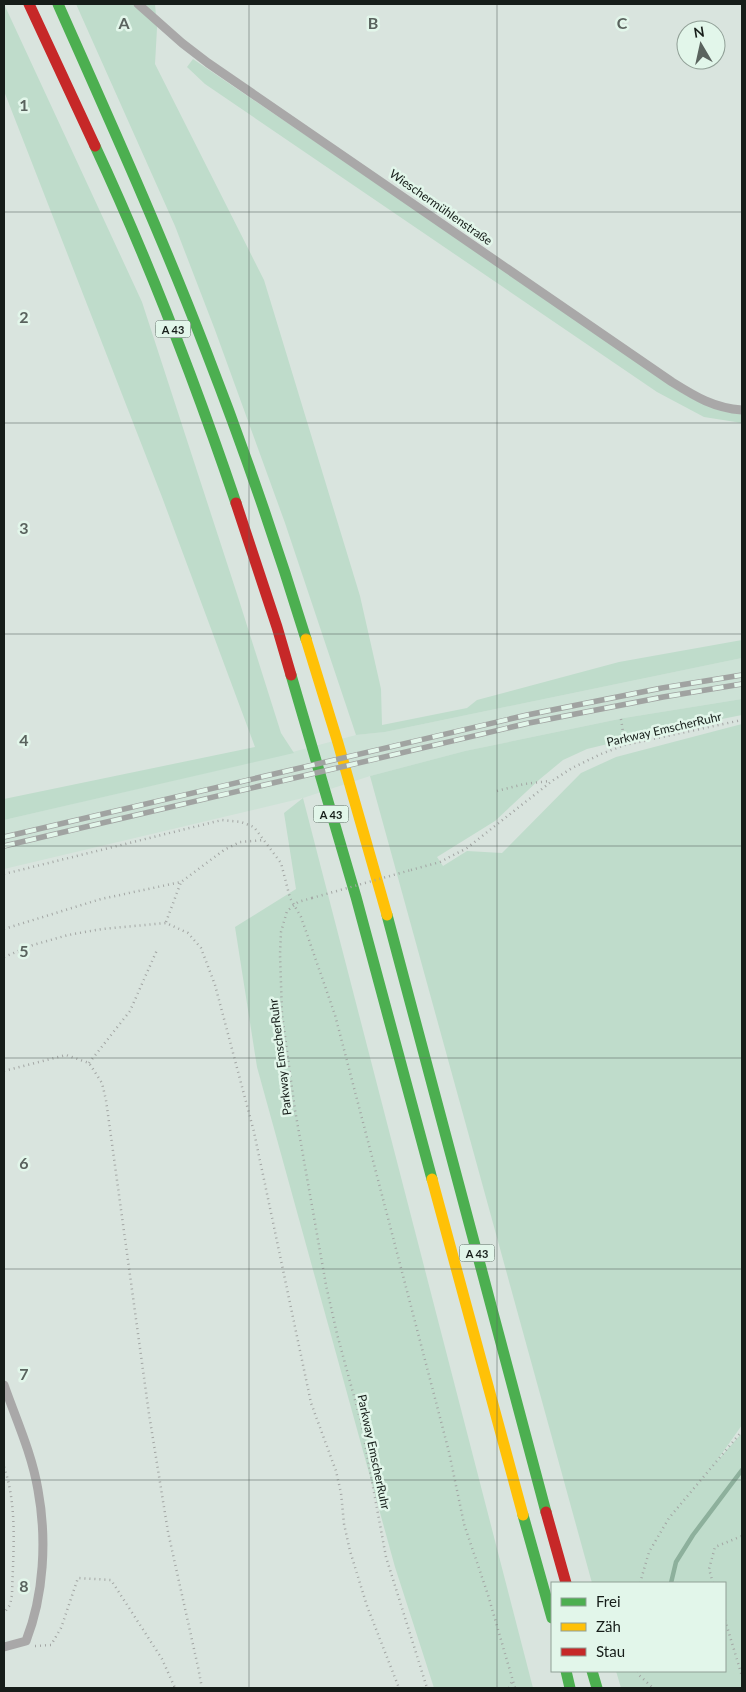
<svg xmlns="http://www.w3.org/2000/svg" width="746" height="1692" viewBox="0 0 746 1692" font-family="Lato,sans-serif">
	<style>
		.built { fill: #cde2d6 }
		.green { fill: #bfdccb }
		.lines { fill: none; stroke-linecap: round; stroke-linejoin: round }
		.stream { stroke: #8db09c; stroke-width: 4.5 }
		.path { stroke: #a3a6a4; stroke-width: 2.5; stroke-dasharray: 1 4; stroke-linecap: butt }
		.lane { stroke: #a9a8a8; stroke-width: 9 }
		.fast { stroke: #4caf50; stroke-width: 11 }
		.slow { stroke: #ffc107; stroke-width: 11 }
		.jam { stroke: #c62828; stroke-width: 11 }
		.rail-casing { stroke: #a0a3a1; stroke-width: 5.5 }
		.rail { stroke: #e2f6ea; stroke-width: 4; stroke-dasharray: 11; stroke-linecap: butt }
		.path-bridge { stroke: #a3a6a4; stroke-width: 2.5; stroke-dasharray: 1 4; stroke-linecap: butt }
		.grid { fill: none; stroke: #5a635e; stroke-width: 1; stroke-opacity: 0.55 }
		.labels { text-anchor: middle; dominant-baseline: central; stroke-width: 5; stroke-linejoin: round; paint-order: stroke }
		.shield { fill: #e2f6ea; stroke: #535e58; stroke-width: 1 }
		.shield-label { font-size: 11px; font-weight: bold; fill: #161d19 }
		.street-label { font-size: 12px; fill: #161d19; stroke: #e2f6ea }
		.grid-label { font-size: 16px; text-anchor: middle; font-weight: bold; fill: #5a635e; stroke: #e2f6ea; stroke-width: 5; stroke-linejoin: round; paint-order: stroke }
	</style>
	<rect width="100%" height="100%" fill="#d9e4de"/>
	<path class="built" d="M742,658v41l-118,19 -159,33 -95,25 -67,22 -299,71v-49l270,-63 82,-22 29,-3z"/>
	<g class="green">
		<path d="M4,4l138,298 96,295 43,136 13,20 -290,67v-21l251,-52 -93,-250 -158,-406z"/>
		<path d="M76,4h79l2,24 -2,36 109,216 96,316 21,93 1,36 85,-17 10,-8 142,-38 123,-22v18l-357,74 -29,3 -71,-212 -70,-193 -40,-104z"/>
		<path d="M193,59l167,113 276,189c33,24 64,49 106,53v9l-38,-6 -47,-25 -452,-308 -18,-17z"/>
		<path d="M742,699v16l-85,17 -70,17 -24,11 -23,19 -45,42 -58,36 6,9 24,-15 35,2 79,-80 35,-16 126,-33v701l-26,37 26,-29v255h-121l-5,-17h109v-88h-133l-222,-807 95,-25 159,-33z"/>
		<path d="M303,798l230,890h-99l-39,-121 -138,-500 -22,-140 61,-38 -12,-76z"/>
	</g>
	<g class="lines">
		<path class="stream" d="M671,1583l5,-21 17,-27 49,-65"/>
		<g class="path">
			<path d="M621,719l4,26"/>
			<path d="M497,791l27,-7 26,-3"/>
			<path d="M411,870l29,-8 27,-14 85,-67 20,-13 29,-14 24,-9 117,-25"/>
			<path d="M4,874l218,-54 19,2 13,5 27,36 9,35 11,19 34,98 114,437 15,72 24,71 27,93"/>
			<path d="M312,898l-14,4 -11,9 -6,21 -1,22 2,60 13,96 31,175 11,49 24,88 25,135 41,131"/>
			<path d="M166,922l15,-40"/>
			<path d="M4,929l97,-30 80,-17 43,-32 16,-8 24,-2"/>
			<path d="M4,957l29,-12 35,-10 34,-6 64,-6 22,10 13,15 14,37 39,147 57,271 25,68 5,22 3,31 6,27 17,55 32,82"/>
			<path d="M89,1063l41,-52 27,-61"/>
			<path d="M4,1071l62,-16 23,8 13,20 4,17 43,314 19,118 30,135 4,21"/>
			<path d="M4,1467c14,40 9,86 8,128l-2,10 -6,8"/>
			<path d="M640,1583l9,-31 20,-34 73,-87"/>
			<path d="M713,1583l-4,-14 6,-22 27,-11"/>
			<path d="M725,1620l17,56"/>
			<path d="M35,1646l16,-1 10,-17 17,-50 33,2 51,79 13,29"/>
			<path d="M638,1671l1,4 14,13"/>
			<path d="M509,1688l4,-9"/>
		</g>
		<g class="lane">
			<path d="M138,4l44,39 26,20 464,319c24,15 42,26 70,28"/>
			<path d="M4,1385c12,34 28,69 34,105 9,49 6,105 -12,151l-22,6"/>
		</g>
		<g class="fast">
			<path d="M58,4c51,115 103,230 148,347 37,95 70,191 100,288"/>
			<path d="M95,146c54,116 100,236 141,357"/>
			<path d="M291,675l65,222 76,282"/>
			<path d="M387,915l159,597"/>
			<path d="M523,1515l29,103"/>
			<path d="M566,1671l4,17"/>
			<path d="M592,1671l5,17"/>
		</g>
		<g class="slow">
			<path d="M306,639l32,104 49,172"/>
			<path d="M432,1179l91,336"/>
		</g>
		<g class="jam">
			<path d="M29,4l66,142"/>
			<path d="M236,503l41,124 14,48"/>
			<path d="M546,1512l20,71"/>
		</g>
		<g class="rail-casing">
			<g id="rail">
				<path d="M4,837l523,-122 135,-27 80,-13"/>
				<path d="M4,846l525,-123 134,-26 79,-13"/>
			</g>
		</g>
		<use href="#rail" class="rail"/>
		<path class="path-bridge" d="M312,898l99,-28"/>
	</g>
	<path class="grid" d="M249,4v1684M497,4v1684M4,212h738M4,423h738M4,634h738M4,846h738M4,1058h738M4,1269h738M4,1480h738"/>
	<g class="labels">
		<g class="shield">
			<rect x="155.5" y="320.5" width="35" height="17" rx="4"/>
			<rect x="313.5" y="805.5" width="35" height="17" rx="4"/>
			<rect x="459.5" y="1244.5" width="35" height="17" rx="4"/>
		</g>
		<g class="shield-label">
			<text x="173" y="329">A 43</text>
			<text x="331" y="814">A 43</text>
			<text x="477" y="1253">A 43</text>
		</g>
		<g class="street-label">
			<text transform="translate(441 207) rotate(35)">Wieschermühlenstraße</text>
			<text transform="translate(664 729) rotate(-13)">Parkway EmscherRuhr</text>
			<text transform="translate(280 1057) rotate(-97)">Parkway EmscherRuhr</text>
			<text transform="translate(374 1452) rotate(78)">Parkway EmscherRuhr</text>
		</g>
	</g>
	<g class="grid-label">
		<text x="124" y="29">A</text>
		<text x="373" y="29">B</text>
		<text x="622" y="29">C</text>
		<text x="24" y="111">1</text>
		<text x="24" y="323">2</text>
		<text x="24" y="534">3</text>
		<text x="24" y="746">4</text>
		<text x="24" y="957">5</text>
		<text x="24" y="1169">6</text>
		<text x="24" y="1380">7</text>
		<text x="24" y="1592">8</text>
	</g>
	<rect width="746" height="1692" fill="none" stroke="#161d19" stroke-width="10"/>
	<rect x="551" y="1582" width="175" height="90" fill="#e2f6ea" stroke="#909f96"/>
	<rect x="561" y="1598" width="25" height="8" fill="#4caf50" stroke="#909f96"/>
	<text x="596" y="1607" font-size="15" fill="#161d19">Frei</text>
	<rect x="561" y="1623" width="25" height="8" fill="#ffc107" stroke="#909f96"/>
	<text x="596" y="1632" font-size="15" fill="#161d19">Zäh</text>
	<rect x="561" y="1648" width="25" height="8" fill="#c62828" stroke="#909f96"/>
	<text x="596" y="1657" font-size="15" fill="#161d19">Stau</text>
	<g transform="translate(701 45) rotate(351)"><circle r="24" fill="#e2f6ea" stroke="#909f96"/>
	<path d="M0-4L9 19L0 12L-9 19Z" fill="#5a635e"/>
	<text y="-8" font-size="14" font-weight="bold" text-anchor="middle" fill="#161d19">N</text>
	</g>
</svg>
